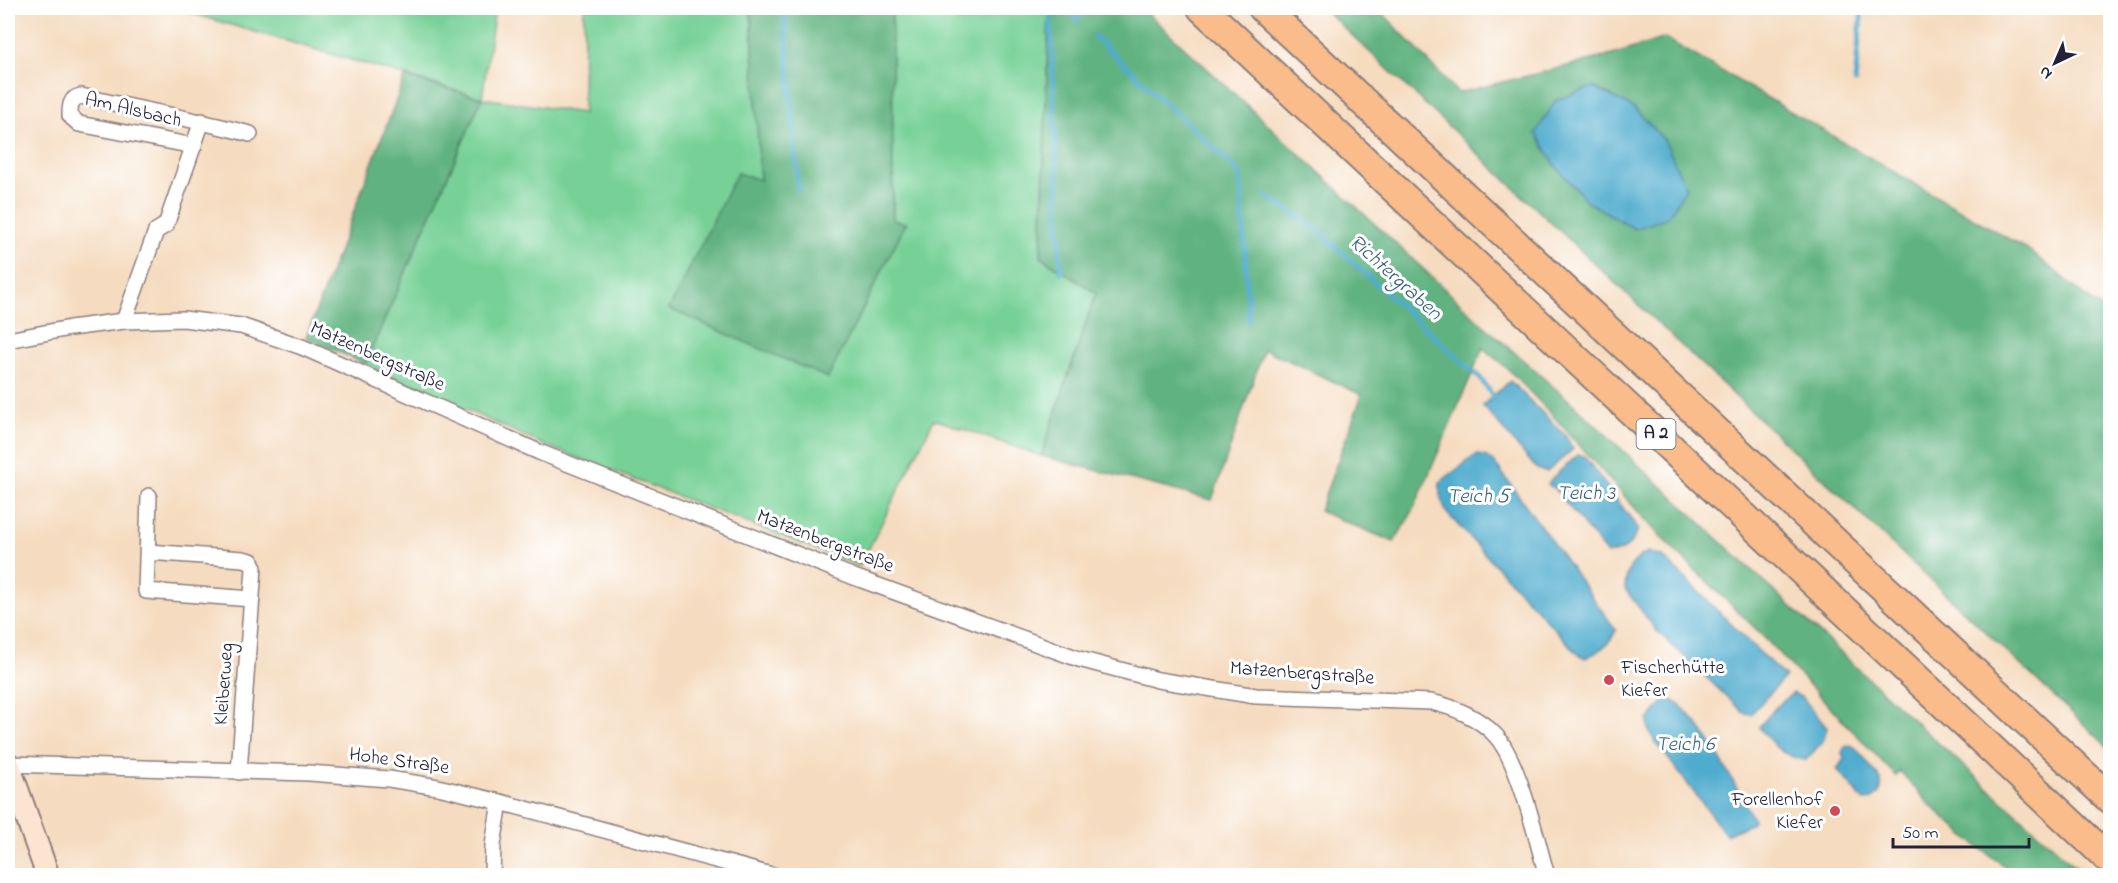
<svg xmlns="http://www.w3.org/2000/svg" width="2118" height="883" viewBox="0 0 2118 883" font-family="'Indie Flower',sans-serif">
	<style>
		.green { fill: #77d197; stroke: #4c7a69; stroke-width: 1.5 }
		.forest { fill: #61b380; stroke: #426a5e; stroke-width: 1.5; fill-rule: evenodd }
		.water { fill: #50acce; stroke: #396784; stroke-width: 1.5 }
		.lines { fill: none; stroke-linecap: round; stroke-linejoin: round }
		.stream { stroke: #50acce; stroke-width: 5 }
		.street-casing { stroke: #8c7e7d; stroke-width: 18 }
		.secondary-casing { stroke: #8c7e7d; stroke-width: 26 }
		.highway-casing { stroke: #8c7e7d; stroke-width: 32 }
		.street { stroke: #fff; stroke-width: 15 }
		.secondary { stroke: #fde4d0; stroke-width: 22 }
		.highway { stroke: #f9bc8a; stroke-width: 28 }
		.poi-dot { fill: #d1495b; stroke: #fff; stroke-width: 2 }
		.labels { text-anchor: middle; dominant-baseline: central; stroke-width: 6; stroke-linejoin: round; paint-order: stroke }
		.shield { fill: #fff; stroke: #646476; stroke-width: 1.5 }
		.shield-label { font-size: 18px; font-weight: bold; fill: #22223b }
		.street-label { font-size: 20px; fill: #22223b; stroke: #fff }
		.poi-label { font-size: 20px; fill: #22223b; stroke: #fff; text-anchor: start }
		.water-label { font-size: 21px; font-style: italic; fill: #37607d; stroke: #fff }
	</style>
	<rect width="100%" height="100%" fill="#fff"/>
	<filter id="ink" filterUnits="userSpaceOnUse"><feTurbulence type="fractalNoise" baseFrequency=".0167" numOctaves="2"/><feDisplacementMap in="SourceGraphic" scale="12" xChannelSelector="R" yChannelSelector="G"/><feConvolveMatrix kernelMatrix="1 2 1 2 8 2 1 2 1" color-interpolation-filters="sRGB"/></filter>
	<filter id="wash" filterUnits="userSpaceOnUse"><feTurbulence type="fractalNoise" baseFrequency=".008" numOctaves="4" result="noise"/><feDisplacementMap in="SourceGraphic" scale="24" xChannelSelector="R" yChannelSelector="G"/><feGaussianBlur stdDeviation="1.35" result="paint"/><feColorMatrix in="noise" values="0 0 0 0 0 0 0 0 0 0 0 0 0 0 0 0 0 1.4 0 .05"/><feComposite in="paint" operator="in"/></filter>
	<g filter="url(#wash)">
		<rect width="100%" height="100%" fill="#f5dbbf"/>
		<path class="green" d="M173,8h322l-13,90 101,15 1,-105h167l9,172 -91,129 237,-85 -13,-4 -1,-212h157l-8,249 55,36 -55,163 -107,-37 -74,147 -316,-121 -179,-81 117,-266z"/>
		<g class="forest">
			<path d="M751,8h141l1,212 13,3 -78,155 -159,-69 68,-136 23,7z"/>
			<path d="M1049,8h93l348,323 83,73 354,329 158,142h-68l-40,-29 -50,-44 -27,-31 -4,5 -140,-147 -97,-94 -104,-117 -45,-47 -27,-23 -70,163 -19,31 -75,-31 43,-116 -98,-46 -52,151 -171,-44 55,-163 -55,-36z"/>
			<path d="M1323,8h55l80,85 154,-38 53,-17 365,213 80,65v433zM1593,87l41,21 31,33 -30,88 -47,-27 -33,-37z"/>
			<path d="M405,77l77,21 -117,266 -59,-27z"/>
		</g>
		<g class="water">
			<path d="M1593,87l41,21 31,33 21,47 -18,29 -33,12 -47,-27 -33,-37 -19,-32 20,-33z"/>
			<path d="M1510,381l55,54 8,14 -26,23 -10,-3 -54,-63 4,-5z"/>
			<path d="M1476,455l9,1 10,7 121,167c-5,13 -18,23 -31,28l-8,-5 -131,-141 -6,-17v-13z"/>
			<path d="M1578,455l6,1 54,72c-5,17 -13,24 -31,26l-53,-66 -6,-3 4,-7z"/>
			<path d="M1648,552l15,5 122,120 -34,37 -7,-1 -88,-83 -31,-41c1,-19 6,-28 23,-37z"/>
			<path d="M1793,693l10,5 24,30 -4,13 -17,19c-25,-4 -31,-13 -47,-33l16,-19z"/>
			<path d="M1670,699c29,13 68,91 83,120l-1,4 -26,12 -73,-97 -4,-7 -1,-11 16,-19z"/>
			<path d="M1850,745l6,3 25,32c2,12 -5,20 -17,21l-27,-32 7,-10 -2,-7 3,-5z"/>
		</g>
		<g class="lines">
			<g class="stream">
				<path d="M784,8l14,182"/>
				<path d="M1050,8l11,265"/>
				<path d="M1065,8l13,12"/>
				<path d="M1094,36l146,137 9,147"/>
				<path d="M1855,82l7,-74"/>
				<path d="M1265,195l49,32 166,151 13,18"/>
			</g>
		</g>
	</g>
	<g filter="url(#ink)">
		<g class="lines">
			<g class="street-casing">
				<g id="street">
					<path d="M194,146l-115,-22 -9,-8c0,-10 0,-18 11,-20 56,13 113,23 169,38"/>
					<path d="M124,321l32,-90 10,-6 36,-104"/>
					<path d="M8,340l62,-12 54,-7 59,-2 58,7 61,21 237,105 315,125 225,82 79,21 98,16 175,6c23,5 49,16 65,34 23,25 41,105 51,140"/>
					<path d="M149,496l-3,95 106,8"/>
					<path d="M148,552l95,7 8,2 3,7 -15,204"/>
					<path d="M8,764l301,9 80,6 49,8 62,15 275,74"/>
					<path d="M492,876l1,-31 7,-43"/>
				</g>
			</g>
			<g class="secondary-casing">
				<path id="secondary" d="M8,764l40,112"/>
			</g>
			<g class="highway-casing">
				<g id="highway">
					<path d="M1202,8l908,852"/>
					<path d="M1263,8l847,791"/>
				</g>
			</g>
			<use href="#street" class="street"/>
			<use href="#secondary" class="secondary"/>
			<use href="#highway" class="highway"/>
		</g>
	</g>
	<g class="poi-dot">
		<circle cx="1609" cy="680" r="6"/>
		<circle cx="1835" cy="811" r="6"/>
	</g>
	<g class="labels">
		<rect class="shield" x="1636.5" y="419" width="39" height="30" rx="4.5"/>
		<g class="shield-label">
			<text x="1656" y="434">A 2</text>
		</g>
		<g class="street-label">
			<text transform="translate(133 111) rotate(13)">Am Alsbach</text>
			<text transform="translate(377 357) rotate(24)">Matzenbergstraße</text>
			<text transform="translate(825 542) rotate(21)">Matzenbergstraße</text>
			<text transform="translate(1302 674) rotate(4)">Matzenbergstraße</text>
			<text transform="translate(225 684) rotate(-86)">Kleiberweg</text>
			<text transform="translate(399 762) rotate(8)">Hohe Straße</text>
		</g>
		<g class="poi-label">
			<text x="1621" y="668">Fischerhütte<tspan x="1621" dy="23">Kiefer</tspan></text>
			<text x="1823" y="800" text-anchor="end">Forellenhof<tspan x="1823" dy="23">Kiefer</tspan></text>
		</g>
		<g class="water-label">
			<text transform="translate(1395 278) rotate(42)">Richtergraben</text>
			<text x="1586" y="494">Teich 3</text>
			<text x="1478" y="497">Teich 5</text>
			<text x="1685" y="745">Teich 6</text>
		</g>
	</g>
	<rect width="2118" height="883" fill="none" stroke="#fff" stroke-width="30"/>
	<g transform="translate(2055 63) rotate(224)" stroke="#ffffff" stroke-width="4.5" paint-order="stroke">
	<path d="M0-4.5L10 22L0 15L-10 22Z" fill="#22223b"/>
	<text y="-9" font-size="16" font-weight="bold" text-anchor="middle" fill="#22223b">N</text>
	</g>
	<path d="M1893 838v9h136v-9" fill="none" stroke="#22223b" stroke-width="3"/>
	<text x="1902" y="838" font-size="18" fill="#22223b" stroke="#ffffff" stroke-width="4.5" paint-order="stroke">50 m</text>
</svg>
